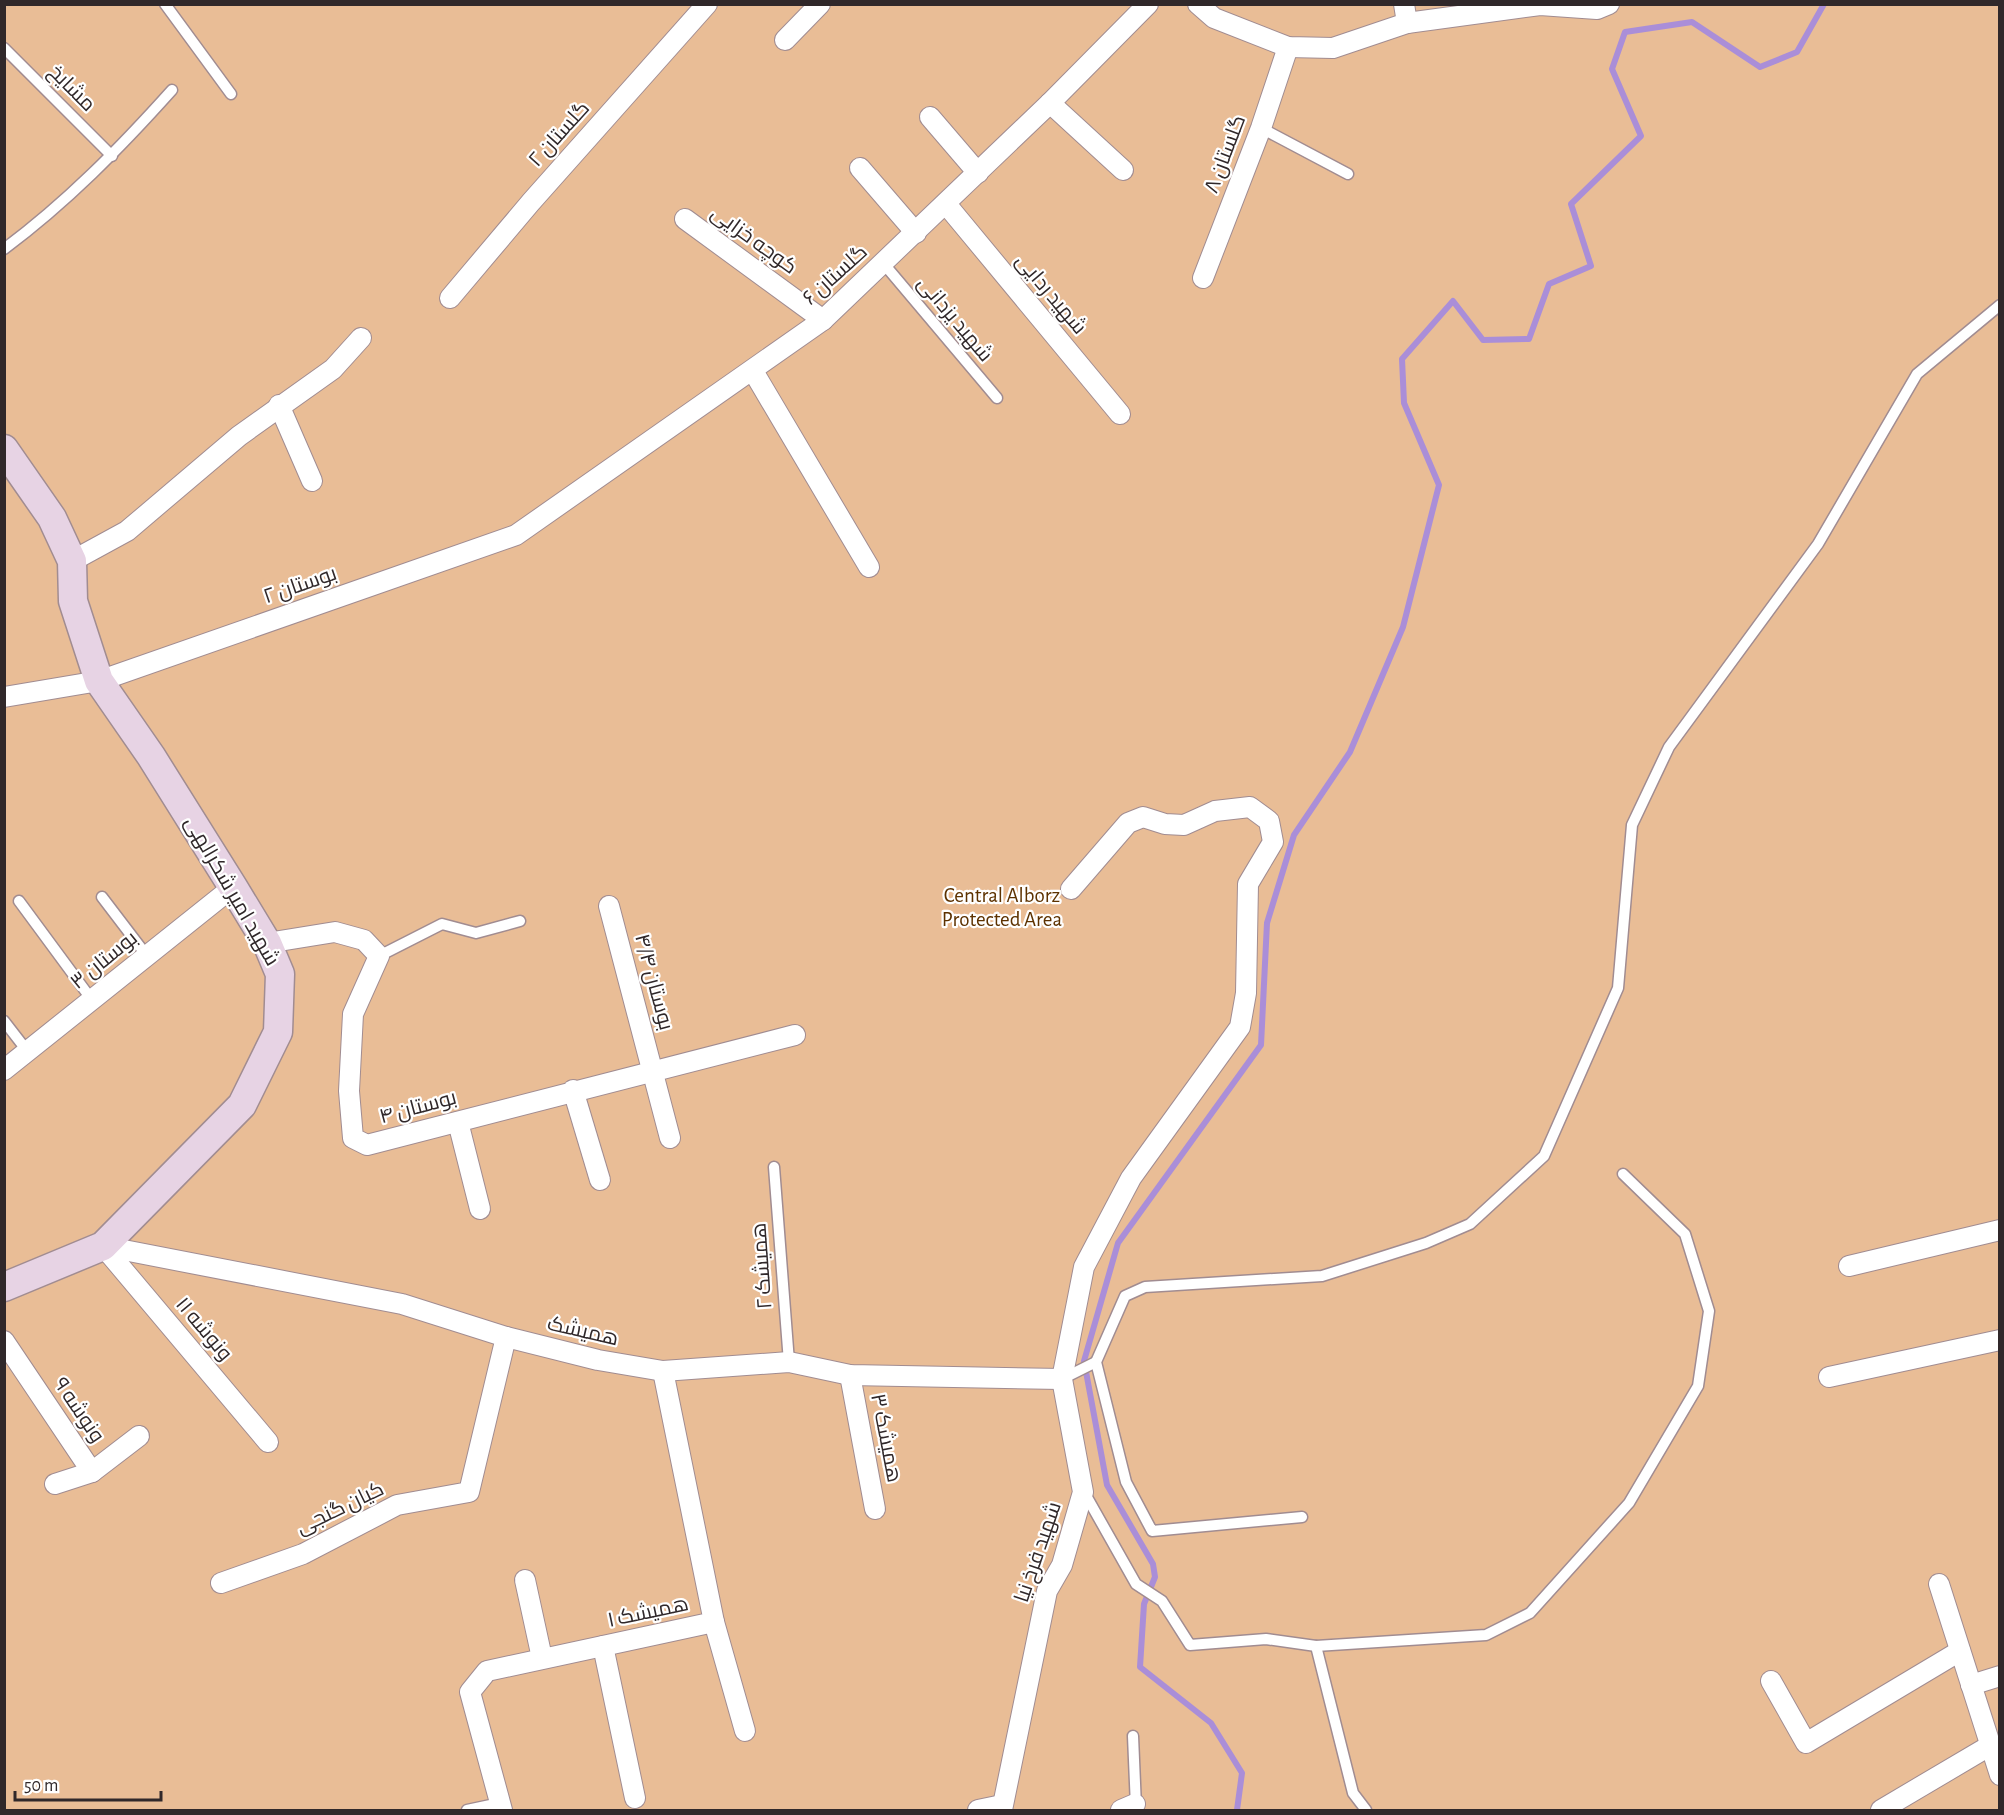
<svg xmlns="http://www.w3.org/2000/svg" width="2004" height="1815" viewBox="0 0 2004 1815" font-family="'Alegreya Sans',Cairo,sans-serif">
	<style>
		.green { fill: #e9bd96 }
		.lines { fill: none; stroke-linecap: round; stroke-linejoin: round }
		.stream { stroke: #aa8ed8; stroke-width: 6 }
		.lane-casing { stroke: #a18c91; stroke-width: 13 }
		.street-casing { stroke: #a18c91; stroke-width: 22 }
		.secondary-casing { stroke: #a18c91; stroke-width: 31 }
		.lane { stroke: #fff; stroke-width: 10 }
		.street { stroke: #fff; stroke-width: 20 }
		.secondary { stroke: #e7d3e4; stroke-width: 28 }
		.labels { text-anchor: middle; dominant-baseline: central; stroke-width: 4.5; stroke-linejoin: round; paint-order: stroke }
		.street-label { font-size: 21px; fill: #30282a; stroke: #fff }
		.park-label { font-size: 21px; fill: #5d3200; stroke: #fff }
	</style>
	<rect width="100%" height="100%" fill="#fcedf1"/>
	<rect class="green" x="5" y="5" width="1994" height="1805"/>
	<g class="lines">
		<path class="stream" d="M1237,1810l5,-37 -31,-50 -71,-56 4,-63 11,-27 -2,-13 -46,-79 -23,-124 34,-118 143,-198 6,-122 27,-88 56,-83 53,-125 36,-142 -35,-82 -2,-44 51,-58 30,39 46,-1 20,-55 42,-18 -20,-62 70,-68 -29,-67 13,-37 67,-10 68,45 37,-15 27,-48"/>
		<g class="lane-casing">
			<g id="lane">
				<path d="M165,4l66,90"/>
				<path d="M4,48l108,108"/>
				<path d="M1261,128l87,46"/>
				<path d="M4,249c63,-47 116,-101 168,-159"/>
				<path d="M884,264l113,134"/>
				<path d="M102,897l45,59"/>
				<path d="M19,901l73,99"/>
				<path d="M379,956l63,-32 34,9 44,-12"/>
				<path d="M4,1021l24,31"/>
				<path d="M774,1167l15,195"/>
				<path d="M1062,1379l34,-17"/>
				<path d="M1084,1492l52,92 26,17 28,44 76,-6 50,7 170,-11 44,-22 99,-110 69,-117 11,-75 -24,-77 -62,-60"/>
				<path d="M1302,1517l-150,14 -26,-49 -30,-120 29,-66 20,-9 177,-11 104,-33 44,-19 74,-68 74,-168 14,-163 37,-78 149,-203 99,-170 83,-69"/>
				<path d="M1316,1646l37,147 13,17"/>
				<path d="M1133,1736l3,71"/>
				<path d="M467,1810l33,-7"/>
			</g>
		</g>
		<g class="street-casing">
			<g id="street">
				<path d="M1198,4l16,14 74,29 45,1 74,-25 133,-18 57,4 12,-5"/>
				<path d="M1404,4l3,19"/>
				<path d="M785,40l35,-36"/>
				<path d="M1050,103l73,67"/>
				<path d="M930,117l48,56"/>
				<path d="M860,168l56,65"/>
				<path d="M946,204l174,210"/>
				<path d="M685,219l138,101"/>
				<path d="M1203,278l58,-150 27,-81"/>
				<path d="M450,298l81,-96 176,-198"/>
				<path d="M753,371l116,196"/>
				<path d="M279,405l33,76"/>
				<path d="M72,561l55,-30 112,-95 94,-67 28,-31"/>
				<path d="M4,697l95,-16 417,-146 307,-215 227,-217 98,-99"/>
				<path d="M609,906l61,232"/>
				<path d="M267,943l68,-11 29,8 15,16 -26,58 -4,77 4,47 14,7 428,-110"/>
				<path d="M4,1070l229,-183"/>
				<path d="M573,1090l27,90"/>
				<path d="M458,1122l22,87"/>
				<path d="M103,1246l299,58 104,33 92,23 65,11 126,-9 61,13 212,4"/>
				<path d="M103,1246l165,196"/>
				<path d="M1849,1266l151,-36"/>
				<path d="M4,1341l88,131 -37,12"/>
				<path d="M850,1375l25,134"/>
				<path d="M1829,1377l171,-37"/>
				<path d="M92,1472l47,-36"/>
				<path d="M525,1580l17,78"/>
				<path d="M221,1583l82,-29 94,-49 72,-13 37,-155"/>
				<path d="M1939,1584l61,191"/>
				<path d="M714,1622l31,109"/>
				<path d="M603,1646l32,152"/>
				<path d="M1771,1681l35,62 154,-92"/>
				<path d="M1971,1685l29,-9"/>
				<path d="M502,1810l-32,-118 17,-21 227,-49 -51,-251"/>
				<path d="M978,1810l24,-5"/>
				<path d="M1002,1810l45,-219 15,-26 21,-73 -21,-113 22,-112 47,-89 109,-151 6,-34 2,-109 25,-42 -4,-21 -19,-14 -35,4 -31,14 -19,-1 -22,-7 -15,6 -57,66"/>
				<path d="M1121,1810l14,-6"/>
				<path d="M1881,1810l110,-65"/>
			</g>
		</g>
		<g class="secondary-casing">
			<path id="secondary" d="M4,449l48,69 20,43 1,40 26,80 52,75 82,131 34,56 13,31 -2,58 -36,73 -139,141 -99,41"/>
		</g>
		<use href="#lane" class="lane"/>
		<use href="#street" class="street"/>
		<use href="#secondary" class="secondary"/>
	</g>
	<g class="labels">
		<g class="street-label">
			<text transform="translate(72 88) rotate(45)">مشایخ</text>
			<text transform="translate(559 134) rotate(-48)">گلستان ۲</text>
			<text transform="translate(1225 154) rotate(-69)">گلستان ۸</text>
			<text transform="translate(754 240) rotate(36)">کوچه خزایی</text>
			<text transform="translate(835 275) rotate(-42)">گلستان ۶</text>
			<text transform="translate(1051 294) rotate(50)">شهید ردایی</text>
			<text transform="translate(955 319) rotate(50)">شهید یزدانی</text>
			<text transform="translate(300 585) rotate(-19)">بوستان ۲</text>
			<text transform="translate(232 891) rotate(60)">شهید امیر شکرالهی</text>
			<text transform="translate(104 960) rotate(-39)">بوستان ۳</text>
			<text transform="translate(654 982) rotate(75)">بوستان ۴/۴</text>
			<text transform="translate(418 1107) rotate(-15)">بوستان ۴</text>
			<text transform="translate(762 1266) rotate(-94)">همیشک ۲</text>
			<text transform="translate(204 1329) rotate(50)">ونوشه ۱۱</text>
			<text transform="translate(583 1331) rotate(13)">همیشک</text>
			<text transform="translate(79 1410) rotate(56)">ونوشه ۹</text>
			<text transform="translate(886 1438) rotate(79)">همیشک ۳</text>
			<text transform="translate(340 1508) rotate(-26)">کیان گنجی</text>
			<text transform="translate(1038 1552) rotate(-71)">شهید فرخ نیا</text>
			<text transform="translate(648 1612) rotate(-12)">همیشک ۱</text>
		</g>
		<g class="park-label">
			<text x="1002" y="895">Central Alborz<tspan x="1002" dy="24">Protected Area</tspan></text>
		</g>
	</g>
	<rect width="2004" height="1815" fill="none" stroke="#30282a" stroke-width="12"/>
	<path d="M15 1791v9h146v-9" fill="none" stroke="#30282a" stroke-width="3"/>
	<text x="24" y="1791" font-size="18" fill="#30282a" stroke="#ffffff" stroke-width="4.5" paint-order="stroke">50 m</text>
</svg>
